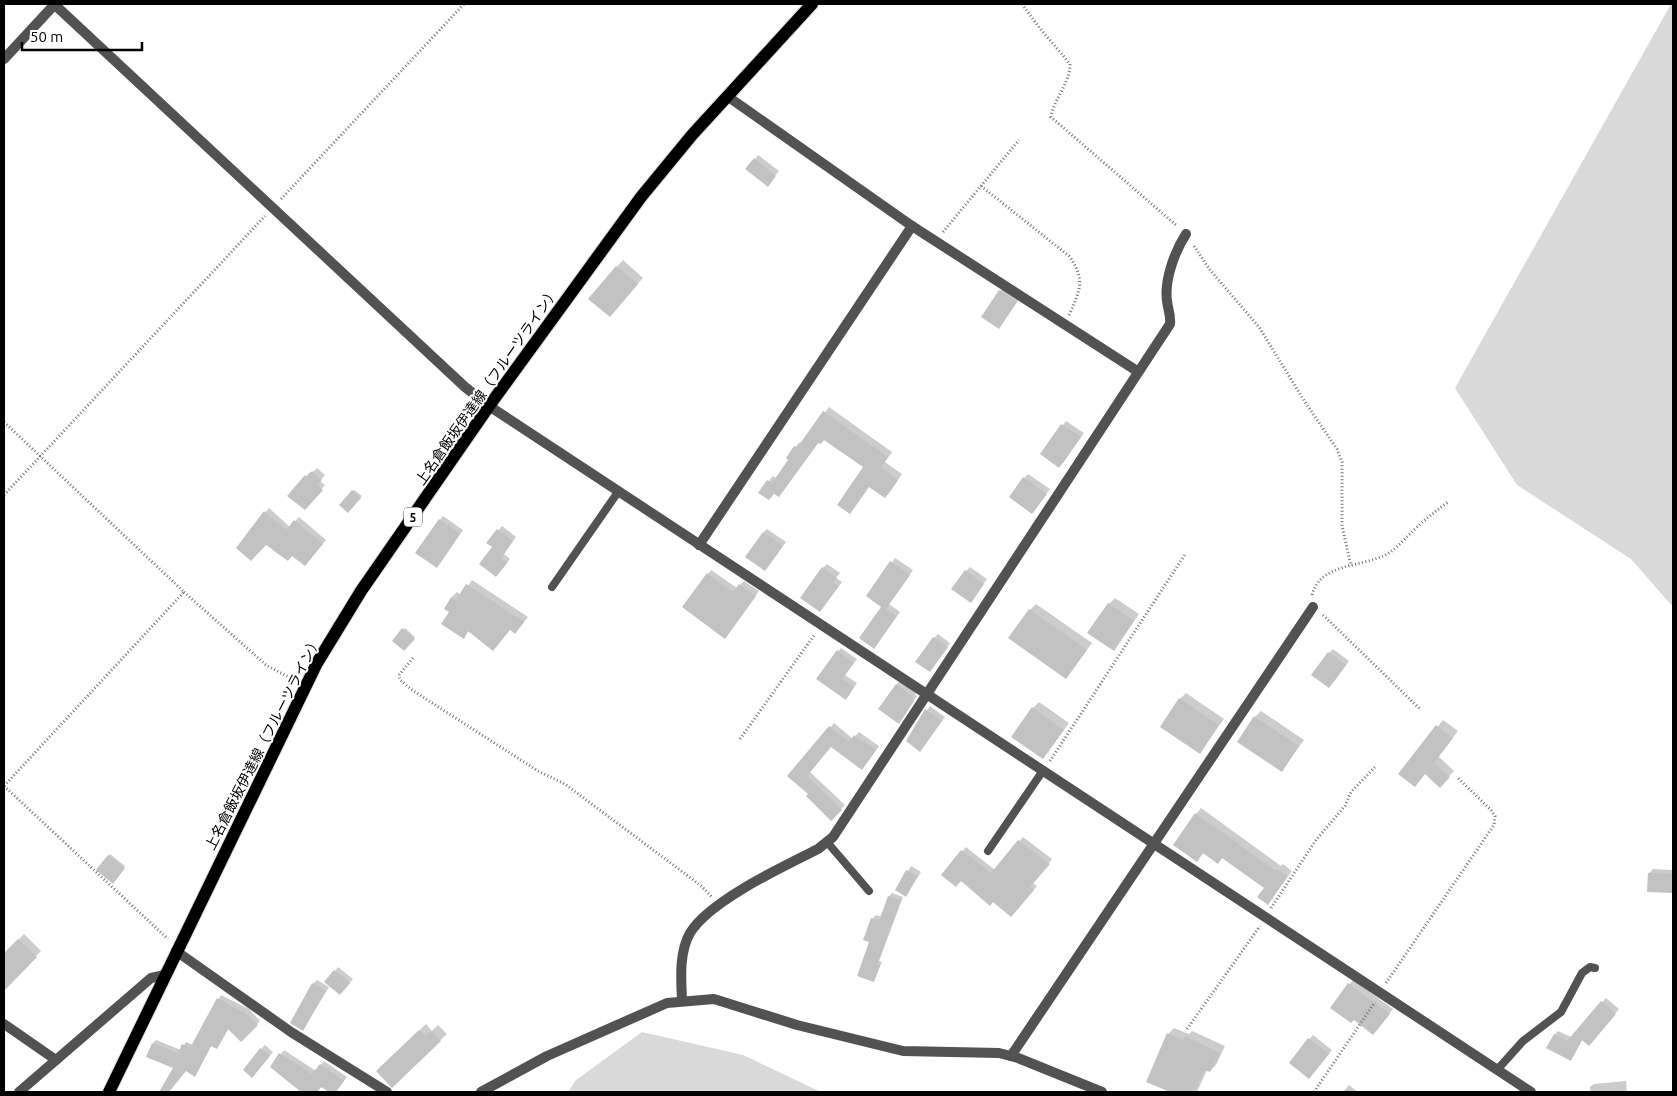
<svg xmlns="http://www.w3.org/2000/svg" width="1677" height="1096" viewBox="0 0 1677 1096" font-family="Ubuntu,'Noto Sans JP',sans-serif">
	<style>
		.green { fill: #d9d9d9 }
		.shadow { fill: #0003 }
		.building { fill: #c2c2c2 }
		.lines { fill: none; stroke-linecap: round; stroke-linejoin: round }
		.primary-casing { stroke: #dbdbdb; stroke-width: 14 }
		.path { stroke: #747474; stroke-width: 3; stroke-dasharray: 1 2.5; stroke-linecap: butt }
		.lane { stroke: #525252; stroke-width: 8 }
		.street { stroke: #525252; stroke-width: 10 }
		.primary { stroke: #000; stroke-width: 12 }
		.labels { text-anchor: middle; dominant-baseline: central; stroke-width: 4; stroke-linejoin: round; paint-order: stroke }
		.shield { fill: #fff; stroke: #4c4c4c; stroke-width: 1 }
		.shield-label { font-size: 12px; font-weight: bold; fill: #000 }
		.street-label { font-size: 14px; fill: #000; stroke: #fff }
	</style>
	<rect width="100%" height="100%" fill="#fff"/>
	<g class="green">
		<path d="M1671,4h2v603l-42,-48 -114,-74 -62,-97z"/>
		<path d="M642,1032l101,23 78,37h-253l8,-12z"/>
	</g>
	<g class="shadow">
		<path d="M758,155l21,16 -8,10 -16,-22z"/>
		<path d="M623,260l20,18 -27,31 -27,-11z"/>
		<path d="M1003,287l17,11 -21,29 1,-36z"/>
		<path d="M829,407l63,45 -7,10 17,12 -12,18 -5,5 -15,-11 -5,-19 -41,-28 -5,3 -40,54 -4,-3 -15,-1 13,-16 4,3 13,-19 5,-13 5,-5 2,2z"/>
		<path d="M1066,421l18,12 -21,30 -22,-9z"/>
		<path d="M317,468l8,7 -5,6 5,4 -17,20 -19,-9 21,-24 2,1z"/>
		<path d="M1028,474l22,15 -18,23 -8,-34z"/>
		<path d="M354,490l8,6 -14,16 -7,-7z"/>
		<path d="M269,508l21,19 9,-10 27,23 -18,21 -42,-18 -28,5z"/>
		<path d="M443,516l20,14 -23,33v-43z"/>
		<path d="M502,526l14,11 -12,17 6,5 -10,13 -6,-25 -6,-4z"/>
		<path d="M767,529l19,13 -21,28 -1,-38z"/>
		<path d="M895,558l18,12 -24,34 11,8 -26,35 9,-41 -16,-10z"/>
		<path d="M827,564l13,9 -4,5 6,4 -22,29 3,-43z"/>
		<path d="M970,567l17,12 -13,18 -8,-26z"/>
		<path d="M711,570l26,18 7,-7 15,10 -34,47 -17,-64z"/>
		<path d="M472,580l56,37 -8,10 -51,4 -6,6 -13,-26 -5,-3 7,-11 5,-5 4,3z"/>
		<path d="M1115,598l24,16 -25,36 -5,-46z"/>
		<path d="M1036,604l56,39 -26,35 -36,-68z"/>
		<path d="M405,628l10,9 -11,13 -10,-9z"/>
		<path d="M938,634l12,9 -20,28 4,-33z"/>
		<path d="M841,648l16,11 -12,16 12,8 -8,12 -31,-16z"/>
		<path d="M1333,649l16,12 -16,22 -4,-30z"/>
		<path d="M900,681l16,12 -1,2 2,1 -18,27 -3,-38z"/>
		<path d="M1186,693l38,26 -25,34 -19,-54z"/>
		<path d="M1039,702l30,21 -26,35 -10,-50z"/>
		<path d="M930,706l15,11 -25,33 -12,-9z"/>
		<path d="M1261,711l43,29 -22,30 -27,-53z"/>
		<path d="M1443,720l15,11 -20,25 16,15 -14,15 -14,-13 -26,1z"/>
		<path d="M834,723l19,16 6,-7 20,14 -13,18 -35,-18 -21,26 35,33 -14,14 -21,-25 -21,-18z"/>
		<path d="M1201,808l80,58 2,-2 9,7 -24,32 -2,-16 -42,-30 -6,5 -14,-10 -7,8 -1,-46z"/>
		<path d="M1023,837l29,22 -19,24 4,3 -22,26 -53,-33 -19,-4 23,-28 29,23z"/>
		<path d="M110,854l15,12 -12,16 -16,-13z"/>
		<path d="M911,866l10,6 -15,23 -9,-5z"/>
		<path d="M1653,869l20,1v21l-25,-1 1,-17z"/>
		<path d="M892,893l11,4 -24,64 3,1 -8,18 -3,-39 1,-22 4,-4 6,2 7,-21z"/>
		<path d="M24,934l17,17 -37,37v-33z"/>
		<path d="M338,967l15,12 -9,11 -9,-19z"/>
		<path d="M317,980l12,7 -26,42 10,-45z"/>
		<path d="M1353,980l40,29 -16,21 -46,-23z"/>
		<path d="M221,995l28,14 11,12 -19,19 -12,-12 -12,20 -5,-3 -17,30 -9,-5 -18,22h-8l15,-25 -22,-24 3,-3 25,10 5,-8 8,3z"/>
		<path d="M1606,998l13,11 -27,31 -9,-1 -12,20 -16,-25 3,-3 13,6z"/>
		<path d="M426,1024l6,7 6,-6 9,9 -55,52 -14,-15z"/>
		<path d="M1174,1028l15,6 3,-3 33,15 -9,19 -6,6 -3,-1 -10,22h-24l-25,-11 20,-47z"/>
		<path d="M1313,1035l19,15 -19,23 -23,-11z"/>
		<path d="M265,1045l8,7 -17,20 5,-23z"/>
		<path d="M284,1050l32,21 8,-10 23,16 -12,15 -13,-6 -5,6h-13l-33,-25z"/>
		<path d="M1626,1081l1,11h-37v-5l4,-3z"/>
		<path d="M1349,1085l9,7h-15z"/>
	</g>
	<g class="building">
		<path d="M754,158l22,18 -8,11 -23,-18z"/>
		<path d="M616,266l22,18 -28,33 -22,-18z"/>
		<path d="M999,290l18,12 -18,27 -18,-12z"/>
		<path d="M823,411l65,46 -7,10 17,13 -13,18 -16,-11 -19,27 -13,-9 26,-38 -39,-27 -3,4 -3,-1 -39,54 -5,-3 -5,6 -11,-7 9,-13 5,3 16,-23 -2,-2 8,-12 3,2z"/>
		<path d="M1061,424l20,13 -22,31 -19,-14z"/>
		<path d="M312,471l10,9 -5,5 6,5 -18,20 -18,-14 18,-21 2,2z"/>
		<path d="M1023,477l24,17 -15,20 -23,-17z"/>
		<path d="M352,490l9,8 -13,15 -9,-8z"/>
		<path d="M264,511l22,19 8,-10 29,24 -18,22 -13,-10 -4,5 -22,-16 -15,16 -15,-13z"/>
		<path d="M439,519l21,15 -23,34 -22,-15z"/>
		<path d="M497,529l16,12 -12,17 6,5 -11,14 -17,-13 13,-17 -6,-4z"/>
		<path d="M763,532l20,14 -18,25 -20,-14z"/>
		<path d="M890,561l20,14 -24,34 11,7 -23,33 -15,-11 22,-31 -15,-11z"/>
		<path d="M822,567l15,11 -4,5 6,3 -19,26 -20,-14z"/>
		<path d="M965,570l19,14 -13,19 -20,-14z"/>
		<path d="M707,573l26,19 6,-8 17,12 -31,43 -43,-32z"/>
		<path d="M466,584l58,38 -9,12 -5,-4 -17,21 -25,-20 -4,8 -23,-15 8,-12 -5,-3 7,-12 5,3z"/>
		<path d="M1108,603l26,18 -20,30 -27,-18z"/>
		<path d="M1029,609l58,41 -21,29 -58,-41z"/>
		<path d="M402,628l13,11 -11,12 -12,-10z"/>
		<path d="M933,637l15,10 -18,25 -15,-10z"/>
		<path d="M837,650l17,13 -12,16 12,8 -8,13 -30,-21z"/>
		<path d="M1328,652l18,13 -17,23 -18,-13z"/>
		<path d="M896,684l17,13 -1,2 2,2 -15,23 -21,-15z"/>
		<path d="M1179,698l40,27 -19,29 -40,-27z"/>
		<path d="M1032,707l32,23 -21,29 -32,-22z"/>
		<path d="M925,709l17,12 -22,31 -14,-11z"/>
		<path d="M1254,716l45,30 -17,26 -45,-30z"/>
		<path d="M1436,725l17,13 -19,25 16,14 -10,11 -15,-14 -10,13 -17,-13z"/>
		<path d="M829,726l20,16 5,-7 22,15 -14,20 -31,-23 -24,29 35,34 -11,11 -25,-25 2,-2 -21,-18z"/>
		<path d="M1195,813l81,58 1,-2 11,7 -20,29 -11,-8 7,-9 -42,-30 -4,6 -15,-11 -6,9 -24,-17z"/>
		<path d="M1018,840l32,24 -20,23 4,3 -23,27 -18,-15 -3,4 -29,-25 -5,6 -15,-12 20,-25 30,23z"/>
		<path d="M108,855l17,13 -12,16 -17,-14z"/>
		<path d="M906,870l12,6 -12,21 -11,-7z"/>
		<path d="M1648,873l25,1v19l-26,-1z"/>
		<path d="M888,896l13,4 -24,65 3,1 -6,16 -17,-6 12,-34 -6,-2 8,-22 8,3z"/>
		<path d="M18,939l19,18 -33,34v-38z"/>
		<path d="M334,970l16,13 -10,12 -16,-13z"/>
		<path d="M312,983l14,8 -23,40 -13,-8z"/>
		<path d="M1348,983l42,31 -17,21 -19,-15 -3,3 -21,-15z"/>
		<path d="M217,998l28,15 13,12 -17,17 -13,-13 -11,20 -6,-3 -16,31 -9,-6 -17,21h-10l14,-24 -27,-11 6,-14 26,10 4,-9 8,4z"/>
		<path d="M1601,1001l15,13 -27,32 -7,-6 -11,21 -25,-13 8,-14 13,7z"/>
		<path d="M419,1030l6,6 7,-5 9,10 -49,47 -16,-17z"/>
		<path d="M1167,1033l16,7 1,-4 36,17 -10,19 -5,-2 -11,22h-24l-24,-10z"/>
		<path d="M1308,1038l21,16 -20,25 -20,-16z"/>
		<path d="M260,1048l10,8 -18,22 -9,-8z"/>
		<path d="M279,1053l33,21 8,-10 24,17 -8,11h-7l-8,-5 -4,5h-16l-31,-25z"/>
	</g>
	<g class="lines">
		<g class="primary-casing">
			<path id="primary" d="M109,1092l208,-429 44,-72 128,-185 152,-209 51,-62 120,-131"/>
		</g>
		<g class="path">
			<path d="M1022,4l16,22 32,38c0,20 -16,34 -19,53l126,109"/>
			<path d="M981,186l88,70c17,23 11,35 0,59"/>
			<path d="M281,199l183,-195"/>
			<path d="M943,232l76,-92"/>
			<path d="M1194,246l16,24 49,57 46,75 32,47 5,13v64l9,40"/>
			<path d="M4,422l180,170 -180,194"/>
			<path d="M4,495l261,-279"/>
			<path d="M184,592l82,73 28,15"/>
			<path d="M1312,595c8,-31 47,-28 71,-39 12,-5 21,-17 30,-25 11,-11 23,-20 36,-30"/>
			<path d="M1323,615l98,95"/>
			<path d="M413,658l-14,17 1,5 12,10 126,81 27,13 135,101 12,12"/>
			<path d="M740,739l75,-105"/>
			<path d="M1050,761l136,-208"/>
			<path d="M4,786l164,153"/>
			<path d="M1271,908l45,-68 29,-34 6,-14 25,-26"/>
			<path d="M1386,983l108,-158 1,-9 -4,-6 -33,-32"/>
			<path d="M1187,1029l73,-103"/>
			<path d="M1314,1092l61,-90"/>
		</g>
		<g class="lane">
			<path d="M552,587l66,-95"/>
			<path d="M827,842l42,49"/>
			<path d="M988,851l54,-79"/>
			<path d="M1497,1070l26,-29 38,-29 21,-39 8,-6 5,1"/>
		</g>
		<g class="street">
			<path d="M54,4l411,383 24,19 1042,686"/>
			<path d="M4,59l51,-55"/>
			<path d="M727,96l185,130 225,145"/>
			<path d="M699,545l213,-319"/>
			<path d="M176,951l115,81 96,60"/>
			<path d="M682,1000c-1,-21 -3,-48 8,-67 19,-32 94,-67 128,-84l15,-12 337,-513c1,-9 -2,-14 -3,-23 -3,-21 8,-50 19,-67"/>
			<path d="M4,1024l52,36"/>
			<path d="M1011,1056l302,-449"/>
			<path d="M19,1092l132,-114 14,-3"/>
			<path d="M481,1092l66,-36 120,-53 47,-4 83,26 106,26 96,2 19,5 84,34"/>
		</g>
		<use href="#primary" class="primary"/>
	</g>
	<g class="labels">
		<rect class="shield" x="404" y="507.5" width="18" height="19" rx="4"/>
		<g class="shield-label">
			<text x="413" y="517">5</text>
		</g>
		<g class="street-label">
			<text transform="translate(487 386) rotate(-55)">上名倉飯坂伊達線（フルーツライン）</text>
			<text transform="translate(263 743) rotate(-63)">上名倉飯坂伊達線（フルーツライン）</text>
		</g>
	</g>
	<rect width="1677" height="1096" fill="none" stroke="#000000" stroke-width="10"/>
	<path d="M22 42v8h120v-8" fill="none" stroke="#000000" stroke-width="2.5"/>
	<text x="30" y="42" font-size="15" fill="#000000" stroke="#ffffff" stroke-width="4" paint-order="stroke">50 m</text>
</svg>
